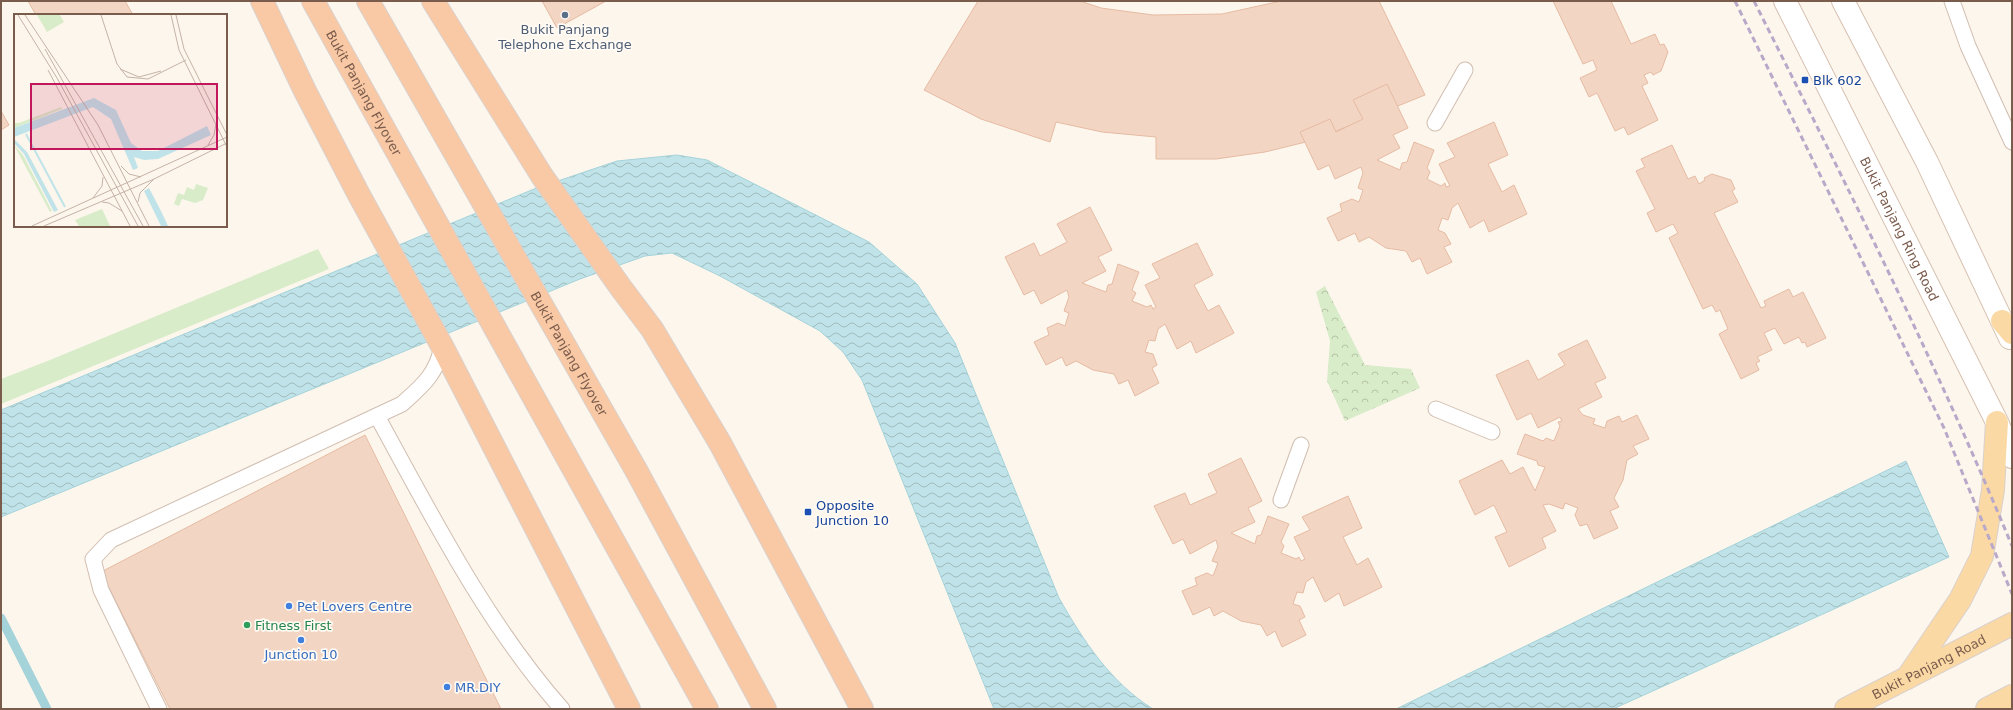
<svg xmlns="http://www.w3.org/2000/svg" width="2013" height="710" viewBox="0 0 2013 710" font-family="'DejaVu Sans',sans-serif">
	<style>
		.grass { fill: #d8ecc9 }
		.park { fill: url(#park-crowns) }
		.water { fill: url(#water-waves); stroke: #a5d3da }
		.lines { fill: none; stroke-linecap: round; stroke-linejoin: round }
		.stream { stroke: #a5d3da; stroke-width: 9 }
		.building { fill: #f3d5c3; stroke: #e6bba3 }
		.service-casing { stroke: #d1beb0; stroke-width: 17 }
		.secondary-casing { stroke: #d6c0b0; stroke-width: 24 }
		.primary-casing { stroke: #dad1cd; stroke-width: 24 }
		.trunk-casing { stroke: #dad1cd; stroke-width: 24 }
		.service { stroke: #fff; stroke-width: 15 }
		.secondary { stroke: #fff; stroke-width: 22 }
		.primary { stroke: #fbd9a5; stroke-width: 22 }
		.trunk { stroke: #f9c8a4; stroke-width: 22 }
		.rail { stroke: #b9a8c9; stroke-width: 3; stroke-dasharray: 6 4; stroke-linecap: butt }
		.service-dot { fill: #5c6f8a; stroke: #fffaf3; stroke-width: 1.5 }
		.transit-dot { fill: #1a4fb4; stroke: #fffaf3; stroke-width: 1.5 }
		.shop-dot { fill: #3f7fe0; stroke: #fffaf3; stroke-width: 1.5 }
		.leisure-dot { fill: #2e9e5b; stroke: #fffaf3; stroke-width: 1.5 }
		.labels { text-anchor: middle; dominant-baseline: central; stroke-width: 3.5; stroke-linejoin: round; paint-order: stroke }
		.service-label { font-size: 13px; fill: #4e5e75; stroke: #fffaf3 }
		.transit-label { font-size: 13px; fill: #164399; stroke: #fffaf3; text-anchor: start }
		.street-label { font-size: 13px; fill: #7a5c4d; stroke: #fffaf3 }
		.shop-label { font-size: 13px; fill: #366cbe; stroke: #fffaf3; text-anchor: start }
		.leisure-label { font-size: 13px; fill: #27864d; stroke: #fffaf3; text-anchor: start }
		.inset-river { fill: none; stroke: #bfe3e8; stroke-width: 2 }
		.inset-road { fill: none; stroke: #c5b3a7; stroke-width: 1 }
		.view { fill: #c2185b; fill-opacity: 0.15; stroke: #c2185b; stroke-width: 2 }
		.inset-edge { fill: none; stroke: #7a5c4d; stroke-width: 2 }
	</style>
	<defs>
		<pattern id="park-crowns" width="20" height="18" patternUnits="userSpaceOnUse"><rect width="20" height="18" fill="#d8ecc9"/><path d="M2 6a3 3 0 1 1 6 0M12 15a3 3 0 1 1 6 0" fill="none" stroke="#b4c2a5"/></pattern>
		<pattern id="water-waves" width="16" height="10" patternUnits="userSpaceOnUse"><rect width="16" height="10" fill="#bfe3e8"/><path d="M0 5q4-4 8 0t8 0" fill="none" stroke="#a0bbbe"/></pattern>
	</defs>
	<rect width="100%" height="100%" fill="#fdf6ec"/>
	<path class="grass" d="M318,249l11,20 -328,135v-25l49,-19z"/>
	<path class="park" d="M1325,286l40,79 46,4 9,19 -75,33 -18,-40 3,-40 -14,-49z"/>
	<g class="water">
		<path d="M677,155l30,5 162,82 48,42 38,59 104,255c24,42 51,84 94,111h-159l-132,-329 -19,-28 -23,-21 -100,-55 -48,-23 -27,3 -65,23 -579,238v-107l533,-221 83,-28z"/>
		<path d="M1906,461l43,96 -336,152h-217z"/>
	</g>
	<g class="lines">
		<path class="stream" d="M1,618l46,91"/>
	</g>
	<g class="building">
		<path d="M28,1h97l8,14h-97z"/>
		<path d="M542,1h64l-49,27z"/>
		<path d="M978,1h102l21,7 52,7 69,-1 59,-13h98l46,94 -111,45 -49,12 -49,7h-60v-22l-54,-5 -46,-10 -6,20 -69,-23 -57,-29z"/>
		<path d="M1553,1h58l20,43 24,-10 5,11 4,-1 4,8 -7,19 -8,4 -2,-3 -7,3 4,8 -6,3 16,34 -30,15 -4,-8 -9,4 -18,-38 -8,4 -9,-19 17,-8 -4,-10 -10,4z"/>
		<path d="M1387,84l21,44 -15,7 7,13 -23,12 23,10 2,-7 5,-1 7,-20 20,8 -7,18 3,4 -3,7 14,7 4,-3 1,4 4,-1 -11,-22 16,-7 -8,-14 47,-21 14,33 -20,9 14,28 12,-7 13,29 -38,18 -5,-12 -14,8 -12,-25 -6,5 -4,12 -6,-2 -4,12 7,3 6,11 -7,3 8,15 -25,12 -7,-16 -8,4 -6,-11 -20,-3 -17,-11 -10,5 -4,-9 -17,8 -11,-23 15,-7 -2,-7 12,-5 7,3 4,-12 -5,-2 5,-15 -2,-6 -26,12 -6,-14 -11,5 -18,-38 30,-13 6,13 27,-13 -10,-19z"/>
		<path d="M1,111l8,14 -8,5z"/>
		<path d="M1672,145l16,34 7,-3 4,8 6,-4 -1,-2 8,-4 19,6 4,9 -3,2 6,11 -24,11 47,95 5,-2 -2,-5 25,-12 4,8 10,-5 23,46 -19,9 -2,-5 -3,1 -3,-6 -15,7 -9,-16 -11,5 8,17 -15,7 3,4 -4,2 3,7 -18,9 -22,-45 9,-5 -8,-19 -4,2 -4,-7 -9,4 -34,-71 9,-5 -5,-9 -17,8 -9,-19 8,-4 -19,-38 9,-4 -4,-8z"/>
		<path d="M1090,207l22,43 -14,7 8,14 -24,12 24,9 2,-7 4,-1 6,-20 21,8 -7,18 4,3 -4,8 15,6 4,-2 2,4 3,-2 -11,-22 15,-7 -8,-14 45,-21 16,32 -19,10 14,26 11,-6 15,28 -38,20 -5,-12 -14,8 -12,-25 -7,5 -3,12 -6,-1 -4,12 8,2 4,11 -5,3 7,15 -24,13 -7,-16 -9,4 -5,-10 -21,-4 -17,-9 -10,5 -4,-9 -16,8 -12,-23 15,-7 -2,-7 11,-5 7,3 4,-13 -5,-2 5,-14 -2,-7 -26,14 -7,-14 -10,5 -19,-38 29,-14 6,13 27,-14 -10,-18z"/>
		<path d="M1587,340l19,38 -11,5 7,14 -24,12 5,6 12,4 -2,5 12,4 2,-7 12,-5 3,6 15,-7 12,24 -16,7 5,8 -11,6 -4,20 -9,18 5,9 -9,4 8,17 -24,11 -7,-15 -7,2 -5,-11 3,-7 -13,-5 -2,6 -14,-5 -6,1 13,26 -14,7 4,10 -37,19 -14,-30 12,-5 -13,-27 -19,10 -16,-34 43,-21 8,14 13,-7 12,24 10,-24 -7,-2 -1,-4 -20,-7 8,-20 18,7 3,-3 8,3 6,-15 -2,-4 4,-1 -2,-4 -22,11 -7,-15 -14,7 -21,-45 32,-15 10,20 27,-15 -7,-11z"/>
		<path d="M365,435l136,274h-331l-69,-137z"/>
		<path d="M1241,458l21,43 -14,7 7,14 -24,11 24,11 2,-8 4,-1 7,-19 21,8 -8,18 3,4 -3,7 15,6 3,-2 2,4 4,-2 -11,-22 16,-7 -8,-13 46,-21 14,32 -19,9 14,28 11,-7 14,29 -38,19 -5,-13 -14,9 -12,-25 -7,5 -3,11 -6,-1 -4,12 7,2 5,11 -6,3 7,15 -24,12 -7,-16 -8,5 -6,-11 -20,-4 -18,-10 -9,5 -4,-9 -17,8 -11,-24 15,-6 -2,-7 12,-5 6,3 5,-13 -6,-2 6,-14 -2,-7 -26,14 -7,-15 -10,5 -19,-38 31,-13 5,12 27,-12 -9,-19z"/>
	</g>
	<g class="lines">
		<g class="service-casing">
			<g id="service">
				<path d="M1952,1l16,45 44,96"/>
				<path d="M1435,123l30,-53"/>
				<path d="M1436,409l56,23"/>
				<path d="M377,416c55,100 109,207 185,293"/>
				<path d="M1281,500l20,-55"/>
				<path d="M159,709l-58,-119 -8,-31 18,-19 291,-136c20,-18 35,-30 40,-58"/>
			</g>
		</g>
		<g class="secondary-casing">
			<g id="secondary">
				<path id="s1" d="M1785,1l212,421 15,35"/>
				<path d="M1843,1l84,161 83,176"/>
			</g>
		</g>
		<g class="primary-casing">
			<g id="primary">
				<path d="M2002,321l10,12"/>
				<path d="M1907,678l53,-78 22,-44 11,-66 4,-68"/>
				<path id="s2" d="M1846,709l166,-85"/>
				<path d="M1987,709l25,-13"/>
			</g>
		</g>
		<g class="trunk-casing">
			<g id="trunk">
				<path d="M262,1l43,90 54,104 83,151 187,363"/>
				<path id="s3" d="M313,1l394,708"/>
				<path id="s4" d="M368,1l268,469 129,239"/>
				<path d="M433,1l109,175 79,112 31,41 68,114 142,266"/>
			</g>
		</g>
		<use href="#service" class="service"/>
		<use href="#secondary" class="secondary"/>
		<use href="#primary" class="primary"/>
		<use href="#trunk" class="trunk"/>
		<g class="rail">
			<path d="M1735,1l209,427 68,166"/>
			<path d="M1754,1c90,179 181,359 258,545"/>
		</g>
	</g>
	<circle class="service-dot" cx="565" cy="15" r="4"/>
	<g class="transit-dot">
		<rect x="1801" y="76" width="8" height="8" rx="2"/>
		<rect x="804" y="508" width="8" height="8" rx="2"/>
	</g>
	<g class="shop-dot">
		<circle cx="289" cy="606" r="4"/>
		<circle cx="301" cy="640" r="4"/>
		<circle cx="447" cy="687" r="4"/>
	</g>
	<circle class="leisure-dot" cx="247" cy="625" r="4"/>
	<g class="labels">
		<g class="service-label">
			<text x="565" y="29">Bukit Panjang<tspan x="565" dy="15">Telephone Exchange</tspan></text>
		</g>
		<g class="transit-label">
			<text x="1813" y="80">Blk 602</text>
			<text x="816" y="505">Opposite<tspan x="816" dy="15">Junction 10</tspan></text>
		</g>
		<g class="street-label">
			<text stroke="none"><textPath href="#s3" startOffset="105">Bukit Panjang Flyover</textPath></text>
			<text stroke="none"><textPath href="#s1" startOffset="255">Bukit Panjang Ring Road</textPath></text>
			<text stroke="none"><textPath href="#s4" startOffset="406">Bukit Panjang Flyover</textPath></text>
			<text stroke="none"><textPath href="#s2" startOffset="93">Bukit Panjang Road</textPath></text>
		</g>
		<g class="shop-label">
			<text x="297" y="606">Pet Lovers Centre</text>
			<text x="301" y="654" text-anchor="middle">Junction 10</text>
			<text x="455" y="687">MR.DIY</text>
		</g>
		<g class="leisure-label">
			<text x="255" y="625">Fitness First</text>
		</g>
	</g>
	<g transform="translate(14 14)">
		<rect width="213" height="213" fill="#fdf6ec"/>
		<path d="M23,1h23l4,7 -17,10zM47,93l1,2 -48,19v-5h5zM88,195l8,17h-31l-4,-6z" fill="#d8ecc9"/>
		<path d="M0,131l9,10 29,56 -2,1zM182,170l12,4 -5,12 -8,3 -13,-4 -3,7 -5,-2 4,-11 6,2 3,-8 7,3z" fill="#d8ecc9"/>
		<path d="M80,84l22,12 15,33 11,8h16l49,-25 4,9 -53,24 -14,1 -10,-3 4,11 -5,2 -22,-51 -18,-12 -79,30v-9zM0,125l13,13 31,58 -4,2 -30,-58 -10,-11zM135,174l12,23 7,15h-7l-17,-35z" fill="#bfe3e8"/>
		<path class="inset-river" d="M12,120l39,73"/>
		<path class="inset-road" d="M4,1l39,63 81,148M11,1l73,110 51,101M87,1l16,49 10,13 21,2 38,-19M157,1l8,35 48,97M162,1l8,34 43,86M31,35l98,177M106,55l19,8 22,-6M34,56l82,156M194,131l6,-10 2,-11M107,152l8,8 12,3M79,184l9,-12 1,-9M88,188l7,1 13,8M124,188l2,-9 14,-14M18,212l195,-89M30,212l110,-47 73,-36"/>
		<path class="view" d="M17,70h186v65h-186z"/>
		<rect width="213" height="213" class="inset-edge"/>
	</g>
	<rect width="2013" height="710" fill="none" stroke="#7a5c4d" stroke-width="4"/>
</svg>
